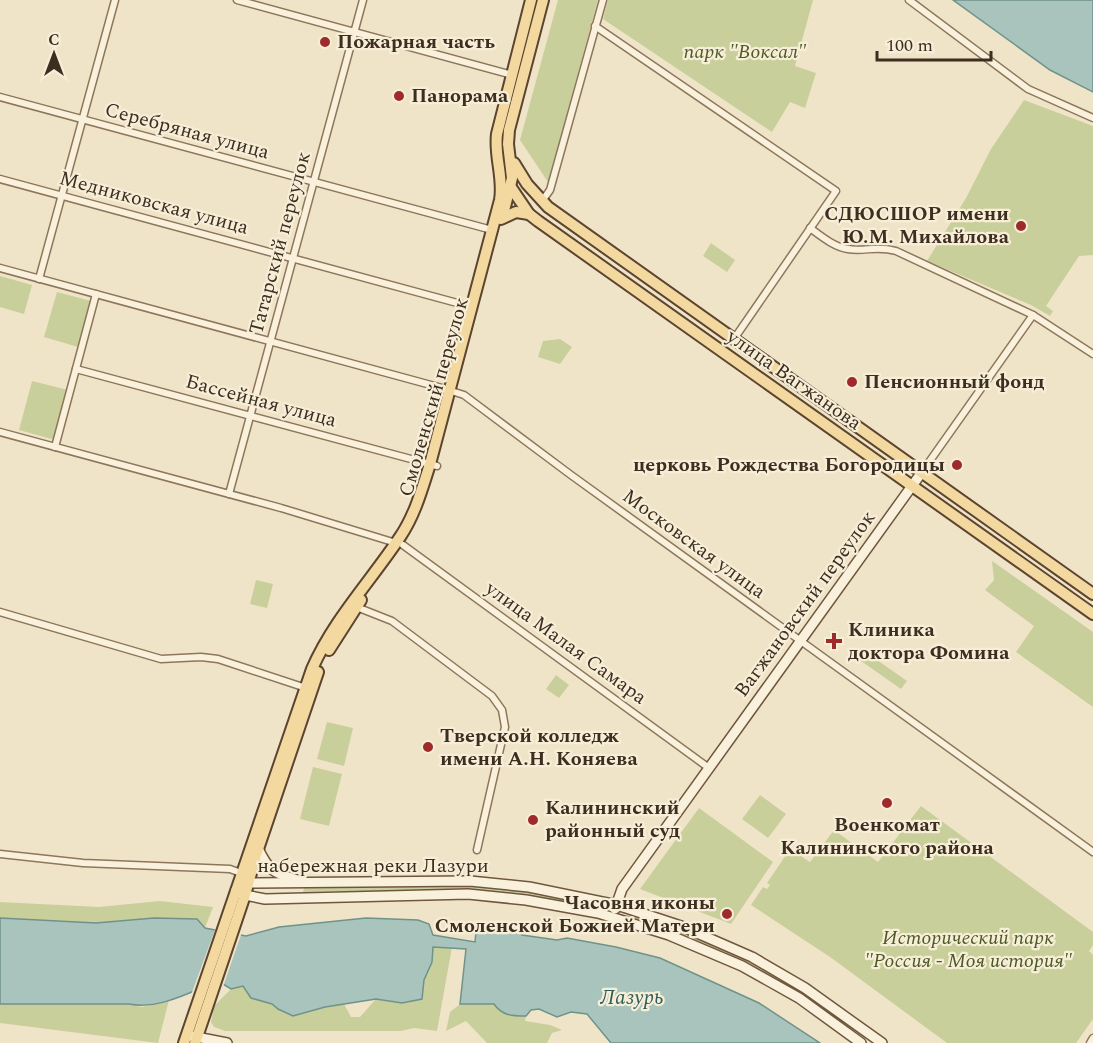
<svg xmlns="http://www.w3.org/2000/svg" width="1093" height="1043" viewBox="0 0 1093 1043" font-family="Spectral,serif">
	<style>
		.green { fill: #c9cf9b }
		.water { fill: #a9c4bc; stroke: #6f938a; stroke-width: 1.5 }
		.pier { fill: #f0e4c8 }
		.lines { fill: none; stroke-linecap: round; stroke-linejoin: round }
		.street-casing { stroke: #8d765c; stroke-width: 9 }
		.secondary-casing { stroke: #6f573f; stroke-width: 12 }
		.primary-casing { stroke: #5b4430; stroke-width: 14 }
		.street { stroke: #faf1dc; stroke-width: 6 }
		.secondary { stroke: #faf1dc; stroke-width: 9 }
		.primary { stroke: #f3d9a0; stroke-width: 10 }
		.poi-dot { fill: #9e2a2b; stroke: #f7eed8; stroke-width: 2 }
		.labels { text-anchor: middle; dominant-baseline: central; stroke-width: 4.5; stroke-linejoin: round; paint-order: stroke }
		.poi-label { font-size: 20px; font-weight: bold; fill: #3d2e20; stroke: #f7eed8; text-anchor: start }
		.park-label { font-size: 20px; font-style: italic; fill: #4d5a26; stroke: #f7eed8 }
		.street-label { font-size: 20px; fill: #3d2e20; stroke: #f7eed8 }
		.water-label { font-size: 21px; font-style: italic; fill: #2f5d5a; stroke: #f7eed8 }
	</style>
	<rect width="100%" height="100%" fill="#f0e4c8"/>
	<g class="green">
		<path d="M558,0h40l-50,182 -28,-42z"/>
		<path d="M608,0h205l-18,66 21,7 -11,35 -15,-6 -18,30 -169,-113z"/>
		<path d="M1024,100l69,26v129l-14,1 -33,50 7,5 -3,5 -19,-11 -104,-44 39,-63 25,-49z"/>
		<path d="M711,243l24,17 -8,12 -24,-16z"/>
		<path d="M0,276l32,9 -8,29 -24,-7z"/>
		<path d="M57,292l34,9 -13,46 -34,-10z"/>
		<path d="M560,339l12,8 -12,17 -22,-7 5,-16z"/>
		<path d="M32,381l36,9 -13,50 -36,-10z"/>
		<path d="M992,561l101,71v75l-77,-55 18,-26 -49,-36 9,-10z"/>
		<path d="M256,580l17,4 -6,24 -17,-4z"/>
		<path d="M867,653l40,28 -6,8 -40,-28z"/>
		<path d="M556,675l13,10 -10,13 -13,-9z"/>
		<path d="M327,722l26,6 -9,38 -27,-7z"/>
		<path d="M313,767l29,7 -13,52 -29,-7z"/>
		<path d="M760,795l26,19 -18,24 -26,-19z"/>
		<path d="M921,806l172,126v13l-4,6 4,4v64l-17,24h-129l-117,-86 -79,-52 12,-18 4,2 3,-4 -3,-2 23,-34 20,13 24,-32 44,32z"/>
		<path d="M699,808l74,54 -42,62 -91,-35z"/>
		<path d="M467,886l61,6 71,14 -1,3 -70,-13 -61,-6 -164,2 1,-4z"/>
		<path d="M160,901l53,6 -8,21 -8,-9 -43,-1 -58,5 -96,-5v-16l99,5z"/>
		<path d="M628,913c43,13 85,30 125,51 9,5 21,9 28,16l-1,2c-50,-25 -100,-49 -153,-65z"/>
		<path d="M432,947h20l-15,84 -23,-3 -13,3h-176l-11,-4 -3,-5 3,-16 17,-17 12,-3 8,12 21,6 6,5 47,-2 19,-3 7,13h9l16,-18 26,4c19,-20 31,-27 30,-56z"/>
		<path d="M169,1000l-11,43 -158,-20v-19h129l13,3z"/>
		<path d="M460,1004h34l16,12h16l-1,5 25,4 12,5 -10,3 -5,10h-60l-21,-22 -20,10 4,-19z"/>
	</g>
	<g class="water">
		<path d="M953,0h140v92l-43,-22z"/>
		<path d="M0,918l96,5 58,-5 43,1 8,9 41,8 33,-9 87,-9 52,2 11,4 4,11 42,7 1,-10c14,-9 27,-11 43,-6l3,9 35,5 10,-2 49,9 44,11 99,45 61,40h-209l-24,-29 -16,-2 -14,5 -18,-8 -8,1 -5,6c-13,0 -24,0 -32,-12h-34l6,-55 -33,-2 -1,15 -8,18 -2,19 -20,4 -26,-4 -51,8 -32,9 -15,-7 -6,-5 -21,-6 -8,-12 -12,3 -13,-8c-28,11 -59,29 -89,23h-129z"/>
	</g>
	<path class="pier" d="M216,927l26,5 -19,55 -5,-3 -27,11z"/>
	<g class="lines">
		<g class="street-casing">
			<g id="street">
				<path d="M237,0l275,75"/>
				<path d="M909,0l119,89 65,29"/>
				<path d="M595,26l241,165 -102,148"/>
				<path d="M0,97l492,133"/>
				<path d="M0,179l472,128"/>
				<path d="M542,201l8,-11 53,-190"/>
				<path d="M810,228c11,8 24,19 38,21 17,3 28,-4 48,2l137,64 60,39"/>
				<path d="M0,268l442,120 22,7 107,80 522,377"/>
				<path d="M39,279l76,-279"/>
				<path d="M76,369l361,97"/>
				<path d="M0,432l281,76 115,35"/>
				<path d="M55,447l41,-153"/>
				<path d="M922,472l111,-157"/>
				<path d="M229,494l134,-494"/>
				<path d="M403,545l306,223"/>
				<path d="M354,606l38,15 100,75 10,14 3,17 -28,123"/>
				<path d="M0,612l161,47 40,-2 17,2 88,29"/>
				<path d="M0,854l83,9 147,6 11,4"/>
				<path d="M1090,1043l3,-5"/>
			</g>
		</g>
		<g class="secondary-casing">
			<g id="secondary">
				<path d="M258,848c11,25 18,25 42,33"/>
				<path d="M615,909l7,-20 300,-417"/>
				<path d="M191,1036l36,7"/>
				<path d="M861,1043l-62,-45 -57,-32 -73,-31 -71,-22 -72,-13 -58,-6 -203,5 -20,-4 -9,-5 12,-7 222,-2 59,6 88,18 64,21 71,31 53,31 77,55"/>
			</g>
		</g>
		<g class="primary-casing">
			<g id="primary">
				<path d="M514,163l13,21 21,23 545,387"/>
				<path d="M510,186l19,28 9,7 555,393"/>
				<path d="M503,215l9,-37 -4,-34 1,-14 34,-130"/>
				<path d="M501,219l15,-7 13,2"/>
				<path d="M329,650l32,-50"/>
				<path d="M184,1043l128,-374c22,-50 58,-87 88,-132 15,-22 22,-48 30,-73l70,-264c4,-22 -6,-44 -3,-66l34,-134"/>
				<path d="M195,1043l50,-148 11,-40 62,-183"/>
			</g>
		</g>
		<use href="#street" class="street"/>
		<use href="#secondary" class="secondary"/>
		<use href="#primary" class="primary"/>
	</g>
	<g class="poi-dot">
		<circle cx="325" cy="42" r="6"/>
		<circle cx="399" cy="96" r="6"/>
		<circle cx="1021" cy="226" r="6"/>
		<circle cx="852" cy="382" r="6"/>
		<circle cx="957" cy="465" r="6"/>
		<path d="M831 632h6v6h6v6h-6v6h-6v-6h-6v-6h6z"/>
		<circle cx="428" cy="747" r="6"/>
		<circle cx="887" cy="803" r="6"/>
		<circle cx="533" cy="820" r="6"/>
		<circle cx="727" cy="914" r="6"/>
	</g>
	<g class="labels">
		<g class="poi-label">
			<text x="337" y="42">Пожарная часть</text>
			<text x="411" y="96">Панорама</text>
			<text x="1009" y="214" text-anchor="end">СДЮСШОР имени<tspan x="1009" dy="23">Ю.М. Михайлова</tspan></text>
			<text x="864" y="382">Пенсионный фонд</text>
			<text x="945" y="465" text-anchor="end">церковь Рождества Богородицы</text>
			<text x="848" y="630">Клиника<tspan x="848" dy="23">доктора Фомина</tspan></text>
			<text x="440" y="736">Тверской колледж<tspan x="440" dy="23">имени А.Н. Коняева</tspan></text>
			<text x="545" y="808">Калининский<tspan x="545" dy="23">районный суд</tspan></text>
			<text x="887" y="825" text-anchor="middle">Военкомат<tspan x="887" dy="23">Калининского района</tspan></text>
			<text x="715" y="903" text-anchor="end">Часовня иконы<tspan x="715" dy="23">Смоленской Божией Матери</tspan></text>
		</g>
		<g class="park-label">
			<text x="745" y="52">парк "Воксал"</text>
			<text x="968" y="938">Исторический парк<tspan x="968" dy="23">"Россия - Моя история"</tspan></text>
		</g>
		<g class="street-label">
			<text transform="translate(187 131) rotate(15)">Серебряная улица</text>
			<text transform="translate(154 203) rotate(15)">Медниковская улица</text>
			<text transform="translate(280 243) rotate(-75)">Татарский переулок</text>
			<text transform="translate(794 380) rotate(35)">улица Вагжанова</text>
			<text transform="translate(434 397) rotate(-74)">Смоленский переулок</text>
			<text transform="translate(261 401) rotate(15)">Бассейная улица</text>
			<text transform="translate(694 544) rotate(36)">Московская улица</text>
			<text transform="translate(805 604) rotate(-54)">Вагжановский переулок</text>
			<text transform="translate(566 643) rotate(36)">улица Малая Самара</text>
			<text x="373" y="866">набережная реки Лазури</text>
		</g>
		<g class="water-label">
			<text x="632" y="998">Лазурь</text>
		</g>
	</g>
	<g transform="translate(54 54)" stroke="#f7eed8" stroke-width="4.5" paint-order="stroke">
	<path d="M0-4.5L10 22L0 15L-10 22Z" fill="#3d2e20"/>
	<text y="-9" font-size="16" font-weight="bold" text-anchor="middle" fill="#3d2e20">С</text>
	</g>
	<path d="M877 51v9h114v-9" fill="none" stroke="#3d2e20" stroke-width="3"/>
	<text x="886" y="51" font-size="18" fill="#3d2e20" stroke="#f7eed8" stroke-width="4.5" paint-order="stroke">100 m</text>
</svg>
